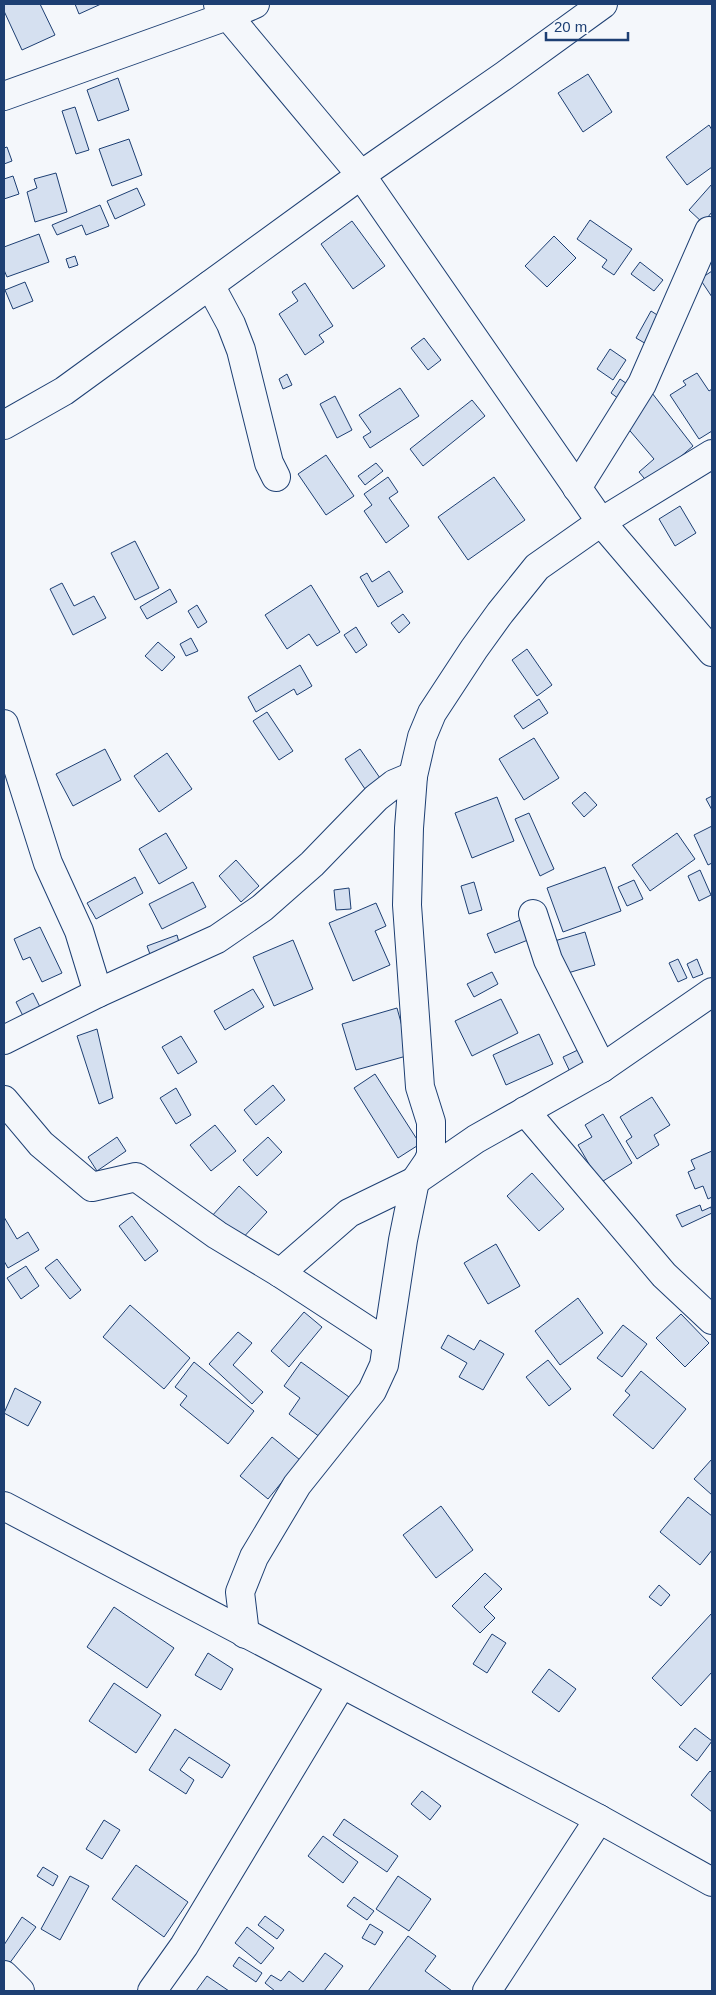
<svg xmlns="http://www.w3.org/2000/svg" width="716" height="1995" viewBox="0 0 716 1995" font-family="Helvetica,sans-serif">
	<style>
		.building { fill: #d5e0f0; stroke: #1d3f73 }
		.lines { fill: none; stroke-linecap: round; stroke-linejoin: round }
		.minor-casing { stroke: #1d3f73; stroke-width: 30 }
		.minor { stroke: #f4f7fb; stroke-width: 28 }
	</style>
	<rect width="100%" height="100%" fill="#f4f7fb"/>
	<g class="building">
		<path d="M4,4h36l15,31 -33,15 -18,-39z"/>
		<path d="M75,4h26l-22,10z"/>
		<path d="M588,74l24,38 -29,20 -25,-39z"/>
		<path d="M118,78l11,32 -31,11 -11,-31z"/>
		<path d="M75,107l14,43 -13,4 -14,-43z"/>
		<path d="M709,125l3,5v37l-25,18 -21,-28z"/>
		<path d="M129,139l13,36 -30,11 -13,-37z"/>
		<path d="M7,147l5,14 -8,3v-16z"/>
		<path d="M56,173l11,39 -32,10 -8,-30 10,-4 -3,-9z"/>
		<path d="M13,176l6,18 -15,5v-20z"/>
		<path d="M712,184v28l-9,11 -14,-13z"/>
		<path d="M137,188l8,17 -30,14 -8,-18z"/>
		<path d="M100,205l9,21 -23,9 -4,-10 -25,10 -5,-10z"/>
		<path d="M590,220l42,29 -18,26 -12,-8 5,-7 -30,-21z"/>
		<path d="M352,221l33,45 -32,23 -32,-45z"/>
		<path d="M39,234l10,28 -42,15 -3,-7v-23z"/>
		<path d="M554,236l22,22 -29,29 -22,-21z"/>
		<path d="M75,256l3,9 -9,3 -3,-9z"/>
		<path d="M640,262l23,18 -9,11 -23,-17z"/>
		<path d="M712,271v26l-12,-18z"/>
		<path d="M25,282l8,19 -20,8 -8,-19z"/>
		<path d="M305,283l28,43 -14,9 5,7 -19,13 -26,-41 19,-13 -6,-9z"/>
		<path d="M651,311l11,7 -14,27 -12,-7z"/>
		<path d="M424,338l17,22 -13,10 -17,-22z"/>
		<path d="M610,349l16,11 -13,20 -16,-11z"/>
		<path d="M697,373l12,18 3,-2v42l-13,8 -29,-44 16,-10 -3,-4z"/>
		<path d="M287,374l5,11 -9,4 -4,-10z"/>
		<path d="M620,379l13,9 -10,14 -12,-9z"/>
		<path d="M400,388l19,28 -49,32 -7,-11 8,-5 -12,-17z"/>
		<path d="M652,393l41,53 -44,38 -10,-12 15,-13 -29,-34z"/>
		<path d="M335,396l17,34 -15,8 -17,-34z"/>
		<path d="M472,400l13,16 -62,50 -13,-17z"/>
		<path d="M326,455l28,41 -28,19 -28,-41z"/>
		<path d="M376,463l7,8 -18,14 -7,-9z"/>
		<path d="M388,477l10,15 -9,6 20,28 -23,17 -22,-32 8,-6 -8,-11z"/>
		<path d="M494,477l31,43 -57,40 -30,-43z"/>
		<path d="M680,506l16,27 -21,13 -16,-27z"/>
		<path d="M135,541l24,47 -24,12 -24,-47z"/>
		<path d="M389,571l14,21 -25,15 -18,-30 7,-4 5,9z"/>
		<path d="M62,583l12,23 20,-10 12,22 -33,17 -23,-46z"/>
		<path d="M311,585l29,47 -23,14 -8,-12 -22,15 -22,-34z"/>
		<path d="M170,589l7,13 -30,17 -7,-12z"/>
		<path d="M197,605l10,17 -9,6 -10,-17z"/>
		<path d="M403,614l7,9 -11,10 -8,-10z"/>
		<path d="M356,627l11,18 -11,8 -12,-18z"/>
		<path d="M191,638l7,13 -12,5 -6,-12z"/>
		<path d="M158,642l17,15 -13,14 -17,-15z"/>
		<path d="M527,649l25,36 -15,11 -25,-36z"/>
		<path d="M300,665l12,21 -15,9 -3,-6 -38,23 -8,-15z"/>
		<path d="M539,699l9,14 -25,16 -9,-13z"/>
		<path d="M267,712l26,39 -14,9 -26,-39z"/>
		<path d="M534,738l25,40 -35,22 -25,-41z"/>
		<path d="M105,749l16,31 -48,26 -17,-32z"/>
		<path d="M360,749l20,29 -15,11 -20,-30z"/>
		<path d="M167,753l25,36 -33,23 -25,-36z"/>
		<path d="M585,792l12,13 -13,12 -12,-14z"/>
		<path d="M712,796v14l-6,-11z"/>
		<path d="M497,797l17,44 -42,17 -17,-45z"/>
		<path d="M529,813l25,56 -14,7 -25,-57z"/>
		<path d="M712,826v37l-4,2 -14,-30z"/>
		<path d="M166,833l21,35 -28,16 -20,-35z"/>
		<path d="M677,833l18,26 -45,32 -18,-26z"/>
		<path d="M236,860l23,26 -18,16 -22,-26z"/>
		<path d="M605,867l16,44 -58,21 -16,-44z"/>
		<path d="M700,870l11,25 -12,6 -11,-25z"/>
		<path d="M135,877l8,16 -47,26 -9,-16z"/>
		<path d="M634,880l9,19 -16,7 -9,-19z"/>
		<path d="M193,882l13,25 -44,22 -13,-25z"/>
		<path d="M474,882l8,28 -13,4 -8,-28z"/>
		<path d="M349,888l2,21 -15,1 -2,-20z"/>
		<path d="M376,903l10,23 -11,5 15,34 -37,16 -24,-58z"/>
		<path d="M525,918l8,20 -38,15 -8,-19z"/>
		<path d="M40,927l22,46 -20,9 -12,-25 -7,3 -9,-21z"/>
		<path d="M585,932l10,33 -34,10 -10,-33z"/>
		<path d="M177,935l3,11 -29,11 -4,-11z"/>
		<path d="M293,940l20,49 -39,17 -21,-49z"/>
		<path d="M678,959l9,19 -9,4 -9,-19z"/>
		<path d="M697,959l6,15 -10,4 -6,-14z"/>
		<path d="M492,972l6,12 -24,13 -7,-13z"/>
		<path d="M253,989l11,18 -39,23 -11,-19z"/>
		<path d="M33,993l7,14 -17,9 -7,-14z"/>
		<path d="M501,999l17,34 -46,23 -17,-35z"/>
		<path d="M397,1008l13,47 -54,15 -14,-46z"/>
		<path d="M97,1029l16,69 -14,6 -22,-68z"/>
		<path d="M539,1034l14,30 -47,21 -13,-30z"/>
		<path d="M181,1036l16,26 -19,12 -16,-27z"/>
		<path d="M580,1049l9,19 -17,8 -9,-19z"/>
		<path d="M375,1074l45,70 -22,14 -44,-70z"/>
		<path d="M273,1085l12,15 -29,25 -12,-15z"/>
		<path d="M176,1088l15,27 -15,9 -16,-26z"/>
		<path d="M652,1097l18,28 -16,10 5,10 -22,14 -11,-18 6,-4 -12,-20z"/>
		<path d="M603,1114l29,49 -32,20 -22,-38 14,-8 -7,-12z"/>
		<path d="M215,1125l21,26 -25,20 -21,-26z"/>
		<path d="M117,1137l9,14 -29,20 -9,-14z"/>
		<path d="M268,1137l14,15 -25,24 -14,-16z"/>
		<path d="M712,1151v46l-4,2 -5,-13 -8,3 -7,-17 7,-3 -4,-9z"/>
		<path d="M532,1173l32,36 -25,22 -32,-35z"/>
		<path d="M239,1186l28,26 -28,30 -28,-25z"/>
		<path d="M700,1205l2,6 9,-4 1,6 -30,14 -6,-12z"/>
		<path d="M132,1216l26,35 -13,10 -26,-35z"/>
		<path d="M4,1217l13,22 11,-7 11,18 -31,18 -4,-7z"/>
		<path d="M496,1244l24,42 -32,18 -24,-41z"/>
		<path d="M57,1259l24,31 -11,9 -25,-31z"/>
		<path d="M26,1266l13,20 -18,13 -14,-21z"/>
		<path d="M578,1298l25,35 -43,32 -25,-34z"/>
		<path d="M130,1305l60,53 -26,31 -61,-52z"/>
		<path d="M304,1312l18,15 -33,40 -18,-16z"/>
		<path d="M681,1314l28,29 -24,24 -29,-29z"/>
		<path d="M623,1325l24,19 -25,33 -25,-19z"/>
		<path d="M238,1332l14,11 -19,22 30,27 -11,12 -43,-40z"/>
		<path d="M448,1335l26,15 6,-10 24,14 -21,36 -24,-13 8,-14 -26,-15z"/>
		<path d="M548,1360l23,29 -22,17 -23,-29z"/>
		<path d="M194,1362l60,49 -26,33 -48,-39 7,-9 -12,-9z"/>
		<path d="M301,1362l48,35 -29,40 -31,-23 11,-16 -16,-12z"/>
		<path d="M641,1371l45,38 -33,40 -40,-34 17,-20 -5,-4z"/>
		<path d="M15,1388l26,14 -13,24 -24,-13z"/>
		<path d="M272,1437l28,23 -32,39 -28,-23z"/>
		<path d="M712,1459v36l-18,-16z"/>
		<path d="M688,1497l24,19v34l-12,15 -40,-33z"/>
		<path d="M441,1506l32,44 -37,28 -33,-43z"/>
		<path d="M485,1573l17,16 -18,18 11,11 -15,15 -28,-27z"/>
		<path d="M659,1585l11,10 -9,11 -12,-9z"/>
		<path d="M114,1607l60,41 -27,40 -60,-41z"/>
		<path d="M712,1613v59l-31,34 -29,-28z"/>
		<path d="M492,1634l14,9 -19,30 -14,-9z"/>
		<path d="M208,1653l25,16 -12,21 -26,-15z"/>
		<path d="M549,1669l27,20 -17,23 -27,-20z"/>
		<path d="M114,1683l47,32 -25,38 -47,-32z"/>
		<path d="M695,1728l17,13 -15,20 -18,-14z"/>
		<path d="M175,1729l55,36 -8,13 -33,-21 -9,13 14,10 -8,14 -37,-24z"/>
		<path d="M710,1771l2,2v39l-21,-17z"/>
		<path d="M422,1791l19,15 -11,14 -19,-16z"/>
		<path d="M344,1819l54,37 -11,16 -54,-37z"/>
		<path d="M104,1820l16,10 -18,29 -16,-10z"/>
		<path d="M323,1836l35,26 -15,21 -35,-27z"/>
		<path d="M136,1865l52,37 -24,35 -52,-38z"/>
		<path d="M43,1867l15,9 -5,10 -16,-10z"/>
		<path d="M70,1876l19,10 -29,54 -19,-11z"/>
		<path d="M398,1876l33,23 -22,32 -33,-22z"/>
		<path d="M354,1897l20,14 -7,9 -20,-14z"/>
		<path d="M265,1916l19,14 -7,9 -19,-14z"/>
		<path d="M22,1917l14,10 -27,37 -5,-3v-16z"/>
		<path d="M370,1924l13,8 -8,13 -13,-7z"/>
		<path d="M247,1927l27,21 -13,16 -26,-21z"/>
		<path d="M408,1936l28,20 -11,15 27,20h-84z"/>
		<path d="M325,1953l18,13 -19,25h-49l-10,-8 6,-8 10,6 8,-10 14,11z"/>
		<path d="M239,1957l23,16 -6,9 -23,-16z"/>
		<path d="M207,1976l22,15h-33z"/>
	</g>
	<g class="lines">
		<g class="minor-casing">
			<g id="minor">
				<path d="M218,4l143,171 240,347 111,130"/>
				<path d="M4,96l223,-80 28,-12"/>
				<path d="M210,285l21,39 10,26 28,113 7,14"/>
				<path d="M4,425l60,-34 297,-216 144,-100 98,-71"/>
				<path d="M577,488l65,-104 67,-153"/>
				<path d="M4,724l44,139 31,68 19,62"/>
				<path d="M533,914l15,46 54,108"/>
				<path d="M4,1040l94,-47 119,-54 45,-31 50,-44 64,-66 18,-14 19,-8"/>
				<path d="M4,1100l37,44 51,43 44,-10 81,58 63,38 107,70"/>
				<path d="M525,1111l139,164 48,45"/>
				<path d="M280,1273l69,-60 66,-32 61,-42 126,-71 110,-76"/>
				<path d="M4,1506l595,313 113,63"/>
				<path d="M245,1634l-5,-42 14,-35 43,-72 75,-94 12,-26 19,-125 12,-59 13,-19 3,-7v-33l-11,-35 -13,-182 2,-77 4,-52 9,-39 10,-24 42,-64 26,-36 37,-46 64,-45 111,-68"/>
				<path d="M4,1975l16,16"/>
				<path d="M152,1991l32,-45 157,-261"/>
				<path d="M487,1991l112,-172"/>
			</g>
		</g>
		<use href="#minor" class="minor"/>
	</g>
	<rect width="716" height="1995" fill="none" stroke="#1d3f73" stroke-width="10"/>
	<path d="M546 32v8h82v-8" fill="none" stroke="#1d3f73" stroke-width="2.5"/>
	<text x="554" y="32" font-size="15" fill="#1d3f73" stroke="#f4f7fb" stroke-width="4" paint-order="stroke">20 m</text>
</svg>
